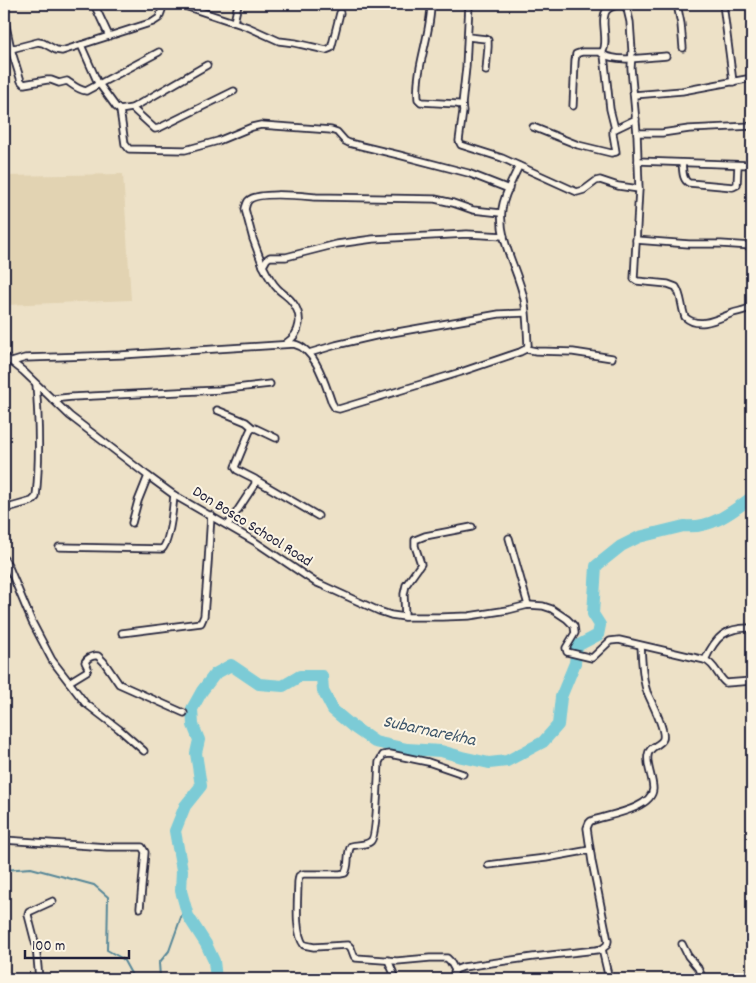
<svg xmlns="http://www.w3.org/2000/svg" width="756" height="983" viewBox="0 0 756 983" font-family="Dekko,sans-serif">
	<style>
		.built { fill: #e2d3b2 }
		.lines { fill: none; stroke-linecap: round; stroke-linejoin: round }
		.stream { stroke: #578798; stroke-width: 2 }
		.river { stroke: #7bcbd6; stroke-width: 12 }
		.minor-casing { stroke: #22223b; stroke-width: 9 }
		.minor { stroke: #fcf5e5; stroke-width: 5.5 }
		.labels { text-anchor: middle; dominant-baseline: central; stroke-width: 4; stroke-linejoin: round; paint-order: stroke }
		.street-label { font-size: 16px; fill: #22223b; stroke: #fcf5e5 }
		.water-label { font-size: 18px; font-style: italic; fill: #3d556a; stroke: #fcf5e5 }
	</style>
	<rect width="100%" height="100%" fill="#ede1c7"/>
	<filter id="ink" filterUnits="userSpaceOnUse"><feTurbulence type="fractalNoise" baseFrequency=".02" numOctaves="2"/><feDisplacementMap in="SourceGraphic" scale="10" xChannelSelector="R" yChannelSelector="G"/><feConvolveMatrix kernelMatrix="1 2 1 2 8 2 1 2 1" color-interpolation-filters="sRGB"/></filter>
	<g filter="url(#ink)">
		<path class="built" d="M123,174l8,126 -127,5v-129z"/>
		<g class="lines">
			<g class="stream">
				<path d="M4,870l27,-2 63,17 14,12 -1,53 16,9 11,20"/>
				<path d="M158,979l2,-2 -1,-14 10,-12 16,-45"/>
			</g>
			<path class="river" d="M216,979l-2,-18 -8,-17 -18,-28 -7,-25 1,-21 -7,-39 10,-25 16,-20 -5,-33 3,-13 -6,-15 -1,-16 10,-18 13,-17 16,-9 28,19 24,2 17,-10h22l1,15 10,19 19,16 23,16 32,7 34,2 21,6 27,6 18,-2 36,-19 15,-17 3,-28 14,-34 2,-17 21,-11 2,-10 -7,-11 3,-48 25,-20 18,-9 45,-11c27,3 48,-14 68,-29"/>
			<g class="minor-casing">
				<g id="minor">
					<path d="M94,4l15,32"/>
					<path d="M179,4l69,23 31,14 16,2 31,7 5,-2 1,-3 8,-32"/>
					<path d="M431,4c0,31 -16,64 -13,95l3,3 36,2 5,1 1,6 -4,30 2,4 41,13 75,34 7,-2 12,-9 4,-1 18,6 21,3"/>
					<path d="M623,4l4,5 3,13 2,29 -1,17 6,65 2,56 -5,90 3,2 31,3 8,3c6,9 5,20 9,30 14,13 34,1 48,-4 7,-2 13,-3 19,-6"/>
					<path d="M677,4l4,20 2,24"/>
					<path d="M723,4l10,78"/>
					<path d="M4,17l7,32 27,-7 5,1 13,7 6,1 91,-29 6,-4 5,-14"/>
					<path d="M234,22l4,-18"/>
					<path d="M468,37l18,2 2,1v7l-2,24"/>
					<path d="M81,45l16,36 19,26 4,3 12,-2 9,-5 66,-38"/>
					<path d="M11,49l10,32 3,3 23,-4h4l8,3 8,-2c6,4 11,9 19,10l73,-39"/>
					<path d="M602,54c15,9 47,3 64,2"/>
					<path d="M604,55l6,54 5,20"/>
					<path d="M634,95l48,-4 70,-13"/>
					<path d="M462,105l4,-38 3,-63"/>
					<path d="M573,106l2,-45 1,-7 6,-2h19l2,-1c6,-11 -4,-33 4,-41 3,-3 8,-4 11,-6"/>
					<path d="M132,108l23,21 4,-1 75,-37"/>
					<path d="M120,110l5,34 4,5 56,1 33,-9 34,-14 9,-2 70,5 6,2 8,9 4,2 50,12 69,18 41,16"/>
					<path d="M533,127l45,18 33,8 5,-1 -3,-18v-4l23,-11"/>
					<path d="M637,133h25l27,-4 63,-3"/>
					<path d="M638,161l114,4"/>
					<path d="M682,163c1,7 0,17 7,20l44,4 4,-2 1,-20"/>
					<path d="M636,240l53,4h32l31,2"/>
					<path d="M263,266l-10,-27 -8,-30c1,-3 1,-5 3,-8 8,-10 55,-5 68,-4l119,2 18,4 20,7 28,3"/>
					<path d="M286,343c15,-9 17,-27 7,-40 -4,-6 -10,-9 -15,-14 -6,-6 -11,-15 -15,-23l4,-7 3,-2h16l51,-13 36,-5 94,-5 37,2"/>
					<path d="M526,349l10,2 37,1 39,6"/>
					<path d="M309,353l27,-8 39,-9 124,-22 26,-1"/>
					<path d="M4,356l19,15 47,45 78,60 26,19 80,46 61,41 7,3 57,26 12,4 14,2h37l27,-1 39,-6 20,-5 15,1 9,3 15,10 7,7 1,7 -9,15 1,4 25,6 18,-17 9,-1 86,20c11,5 12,16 21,23l26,-2"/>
					<path d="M12,362l13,-4 96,-3 173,-11c22,5 31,40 38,59l3,5 4,1 122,-37 59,-20 6,-3 2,-4c-1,-14 -1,-32 -4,-46 -6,-30 -26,-58 -22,-90 2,-15 11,-30 17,-43"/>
					<path d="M52,399l20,-2 147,-7 51,-6"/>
					<path d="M217,410l29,12 7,6"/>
					<path d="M256,480l62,36"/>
					<path d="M4,509l28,-8 4,-4c4,-38 3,-75 0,-113"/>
					<path d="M132,523l6,-22 10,-25"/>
					<path d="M228,525l27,-41v-5l-18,-9 -2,-3 14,-34 2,-4 4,-1 21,10"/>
					<path d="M509,538l19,67"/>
					<path d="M59,547l103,2c8,-7 11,-42 12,-54"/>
					<path d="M4,559l4,6 24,57 20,38 33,43 34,26 25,22"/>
					<path d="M405,617l-1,-23 2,-9 15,-21 -6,-18v-6l10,-4 47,-9"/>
					<path d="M122,633l79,-10 3,-7 4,-52 3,-49"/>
					<path d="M705,660c11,-24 21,-33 47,-32"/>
					<path d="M69,682l18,-11 1,-3 -3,-6c2,-4 8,-7 13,-6l6,6 15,22 65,29"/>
					<path d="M4,840l103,7h35l3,5 -5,56"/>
					<path d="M488,865l58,-7 44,-8"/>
					<path d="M682,944l6,12 10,12 5,11"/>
					<path d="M602,949l7,30"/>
					<path d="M388,960l8,19"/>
					<path d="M455,970l-5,-9 -3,-3h-17l-33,3 -41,-3 -2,-2 -3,-8 -3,-3 -34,2 -10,-2c-10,-12 -6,-48 -6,-63l1,-6 4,-2h37l5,-1c5,-8 1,-19 6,-27 6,-2 15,0 20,-5 6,-5 7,-67 8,-79l4,-7 7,-1 38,8 35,12"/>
					<path d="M39,979l-3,-33 -8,-31 1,-3 24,-11"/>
					<path d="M452,979l3,-9 8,-3 70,-10 63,-7 6,-1 5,-4 1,-4 -16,-79 -5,-34 2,-5 2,-2c16,-6 61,-12 62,-32 0,-11 -7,-24 -5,-34 1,-9 12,-9 15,-16 3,-9 -12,-38 -16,-47 -5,-14 -5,-31 -6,-46"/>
				</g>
			</g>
			<use href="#minor" class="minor"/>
		</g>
	</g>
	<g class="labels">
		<g class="street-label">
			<text transform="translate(252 527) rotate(32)">Don Bosco School Road</text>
		</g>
		<g class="water-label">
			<text transform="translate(429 732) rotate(12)">Subarnarekha</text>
		</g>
	</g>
	<rect width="756" height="983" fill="none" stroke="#fcf5e5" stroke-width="20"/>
	<rect x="10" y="10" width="736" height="963" fill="none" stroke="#22223b" stroke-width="2" filter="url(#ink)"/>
	<path d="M25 950v8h104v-8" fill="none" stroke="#22223b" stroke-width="2.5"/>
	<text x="32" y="950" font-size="15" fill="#22223b" stroke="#fcf5e5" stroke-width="4" paint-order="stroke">100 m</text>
</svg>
